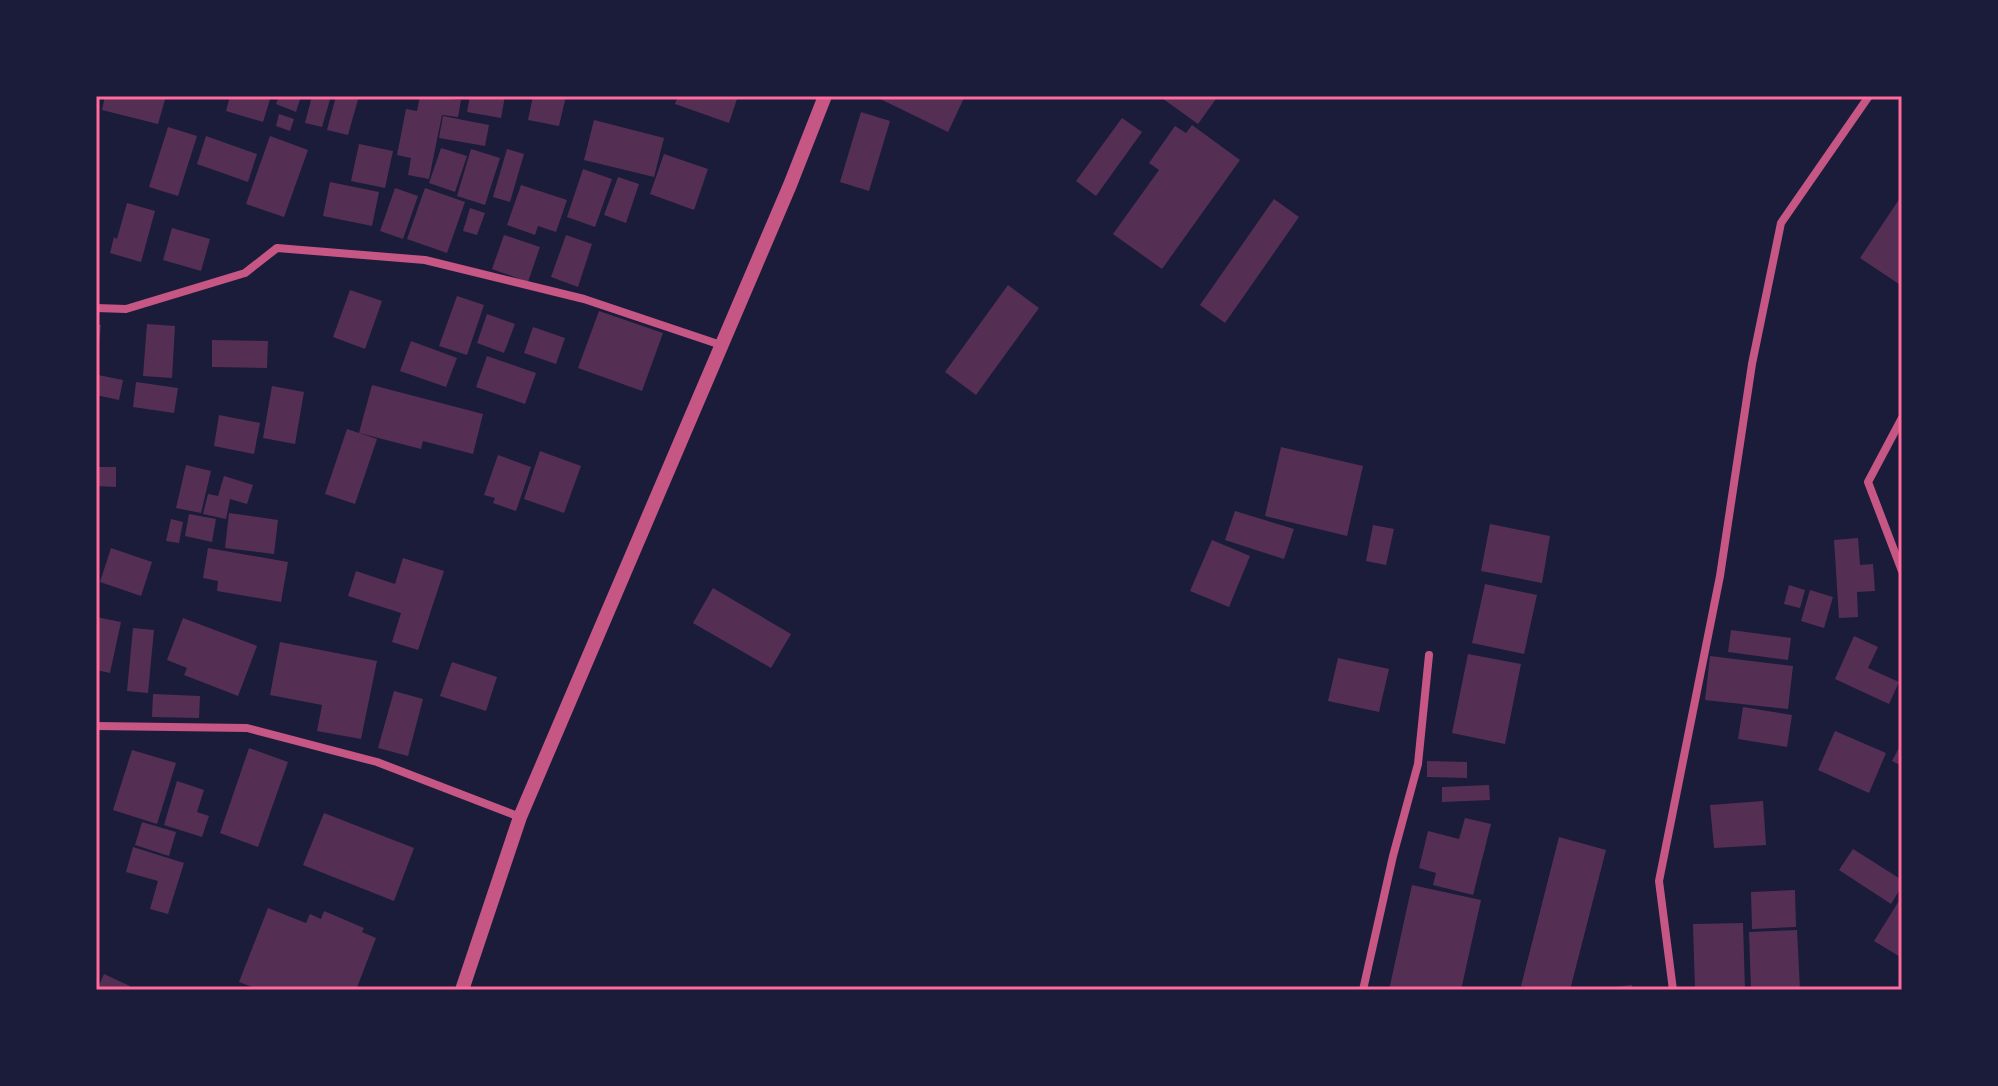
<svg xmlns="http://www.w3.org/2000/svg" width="1998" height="1086" viewBox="0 0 1998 1086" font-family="'IBM Plex Sans',sans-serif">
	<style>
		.building { fill: #542f53 }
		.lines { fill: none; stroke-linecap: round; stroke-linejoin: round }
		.minor { stroke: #c65784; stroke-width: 8 }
		.tertiary { stroke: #c65784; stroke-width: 14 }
		.neatline { fill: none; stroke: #ff6b9d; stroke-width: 3 }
	</style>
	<rect width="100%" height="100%" fill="#1b1b3a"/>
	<g class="building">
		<path d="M105,96h61l-8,28 -56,-14z"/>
		<path d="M230,96h41l-8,26 -37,-11z"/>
		<path d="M279,96h22l-5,16 -20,-8z"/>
		<path d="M312,96h19l-9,31 -17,-4z"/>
		<path d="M336,96h23l-11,39 -21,-5z"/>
		<path d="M420,96l41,4 -3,17 -16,-2 -13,64 -21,-4 3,-17 -14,-3 9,-46 11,2z"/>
		<path d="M470,96h35l-4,22 -34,-6z"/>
		<path d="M533,96h33l-7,30 -31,-6z"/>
		<path d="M678,96h60l-9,27 -54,-19z"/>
		<path d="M874,96h91l-17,36z"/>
		<path d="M1159,96h59l-20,28z"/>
		<path d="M861,112l29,9 -21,70 -29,-9z"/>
		<path d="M279,114l15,5 -4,12 -14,-5z"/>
		<path d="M443,116l46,9 -4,21 -46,-8z"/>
		<path d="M1122,118l20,14 -46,64 -20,-15z"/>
		<path d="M594,120l70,18 -10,39 -70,-17z"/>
		<path d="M1192,125l48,35 -78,109 -49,-35 46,-64 -10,-7 26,-37 11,7z"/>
		<path d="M168,127l29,9 -19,60 -29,-9z"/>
		<path d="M206,136l51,18 -9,28 -51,-18z"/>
		<path d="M270,136l38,14 -24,67 -38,-13z"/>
		<path d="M359,144l34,7 -8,37 -34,-7z"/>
		<path d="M441,148l26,8 -12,36 -26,-9z"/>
		<path d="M471,149l29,9 -15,47 -28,-9z"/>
		<path d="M507,149l17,5 -14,48 -17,-5z"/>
		<path d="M664,154l44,15 -14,41 -44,-16z"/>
		<path d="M583,169l29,10 -17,48 -28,-10z"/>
		<path d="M618,177l21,7 -13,39 -22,-8z"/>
		<path d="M330,182l49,10 -7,34 -49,-10z"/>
		<path d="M521,185l46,15 -11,32 -18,-6 -3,9 -28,-10z"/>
		<path d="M395,188l23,8 -15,43 -23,-8z"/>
		<path d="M425,188l40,14 -18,51 -40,-14z"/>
		<path d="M1902,195v91l-42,-28z"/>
		<path d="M1274,199l25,18 -74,106 -25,-18z"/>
		<path d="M127,203l28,8 -14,51 -31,-9 4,-16 3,2z"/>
		<path d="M470,208l15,5 -8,22 -14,-4z"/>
		<path d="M172,228l38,11 -9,32 -38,-11z"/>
		<path d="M504,235l36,12 -12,35 -36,-13z"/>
		<path d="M566,235l26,9 -14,43 -27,-10z"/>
		<path d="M1008,285l31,23 -63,87 -31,-23z"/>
		<path d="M350,290l32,11 -17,48 -32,-12z"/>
		<path d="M457,296l27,9 -17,50 -28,-9z"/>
		<path d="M599,311l64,22 -21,58 -64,-23z"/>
		<path d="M487,314l28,10 -11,29 -27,-10z"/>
		<path d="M147,324l28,2 -3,52 -29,-2z"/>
		<path d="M96,325h5l-3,28h-2z"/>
		<path d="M533,327l32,11 -9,26 -32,-11z"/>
		<path d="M212,340l56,1 -1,27 -55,-1z"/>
		<path d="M411,341l46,17 -11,29 -46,-16z"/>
		<path d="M487,356l49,17 -11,31 -49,-17z"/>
		<path d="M98,375l25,5 -4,20 -23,-5z"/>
		<path d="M136,382l42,6 -4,25 -41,-6z"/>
		<path d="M372,385l111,29 -10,40 -50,-13 -2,8 -62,-16z"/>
		<path d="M272,386l32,6 -9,52 -32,-6z"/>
		<path d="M219,415l41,8 -6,31 -40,-8z"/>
		<path d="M347,429l30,10 -22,65 -30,-10z"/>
		<path d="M1281,447l82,19 -16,70 -82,-20z"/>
		<path d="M540,451l41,15 -17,47 -40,-14z"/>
		<path d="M498,455l33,12 -15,44 -23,-8 2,-5 -11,-3z"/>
		<path d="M186,465l25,6 -10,42 -25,-5z"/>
		<path d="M96,467h20v20l-20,-1z"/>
		<path d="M224,476l29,9 -6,19 -17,-5 -4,20 -23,-5 5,-20 10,2z"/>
		<path d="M1235,511l59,18 -10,30 -59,-19z"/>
		<path d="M229,513l49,7 -4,34 -49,-6z"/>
		<path d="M189,514l27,5 -4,23 -27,-6z"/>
		<path d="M171,519l12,3 -4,21 -13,-2z"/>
		<path d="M1490,524l60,12 -8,47 -61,-12z"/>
		<path d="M1373,525l21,4 -8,36 -20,-4z"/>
		<path d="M1858,538l2,27 13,-1 2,27 -18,1 1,25 -19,1 -5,-78z"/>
		<path d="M1212,540l38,16 -21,51 -39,-16z"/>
		<path d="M111,548l41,14 -11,34 -41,-14z"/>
		<path d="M208,548l80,14 -7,40 -64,-11 1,-10 -15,-3z"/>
		<path d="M403,558l41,13 -26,79 -26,-8 9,-29 -53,-17 8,-25 39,13z"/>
		<path d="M1485,584l52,11 -13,59 -52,-11z"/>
		<path d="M1789,585l16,5 -5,18 -16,-4z"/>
		<path d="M713,588l78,46 -20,34 -78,-45z"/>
		<path d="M1810,590l23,7 -9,31 -23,-7z"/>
		<path d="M96,617l25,5 -11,51 -14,-3z"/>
		<path d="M183,618l74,28 -19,50 -54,-21 3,-7 -20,-8z"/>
		<path d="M133,628l21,2 -6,63 -21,-2z"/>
		<path d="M1731,630l60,8 -3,22 -60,-8z"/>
		<path d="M1854,636l24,11 -10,21 31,14 -10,22 -54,-25z"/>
		<path d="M280,642l97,19 -16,78 -44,-8 5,-26 -52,-10z"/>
		<path d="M1468,654l53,10 -16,80 -53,-11z"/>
		<path d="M1710,656l83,10 -5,43 -83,-9z"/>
		<path d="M1338,658l51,11 -10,43 -51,-11z"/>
		<path d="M452,662l45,15 -11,34 -46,-15z"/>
		<path d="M394,691l29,8 -15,57 -30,-8z"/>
		<path d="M153,694l47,2 -1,22 -47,-1z"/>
		<path d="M1743,707l49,8 -5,32 -49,-8z"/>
		<path d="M1835,731l51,22 -17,40 -51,-23z"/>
		<path d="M1902,742v24l-10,-5z"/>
		<path d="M249,748l39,14 -30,85 -38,-14z"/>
		<path d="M132,750l44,13 -19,61 -44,-14z"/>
		<path d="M1427,761l40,1v16l-40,-1z"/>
		<path d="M177,781l27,9 -7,22 12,4 -7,21 -38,-12z"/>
		<path d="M1489,785l1,15 -48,2v-15z"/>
		<path d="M1763,801l3,44 -52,3 -4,-43z"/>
		<path d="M324,813l90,35 -20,53 -91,-36z"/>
		<path d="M1465,818l26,6 -18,71 -40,-10 3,-12 -17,-5 9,-37 31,8z"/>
		<path d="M142,822l34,10 -7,24 -34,-11z"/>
		<path d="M1559,837l47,13 -36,140h-33l-16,-4z"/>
		<path d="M133,847l51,16 -16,51 -18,-5 8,-28 -32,-9z"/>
		<path d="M1853,849l49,31v6l-11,18 -52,-34z"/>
		<path d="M1412,885l69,15 -20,90h-72z"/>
		<path d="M1795,890l1,37 -44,2 -1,-37z"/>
		<path d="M1902,896v62l-28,-17z"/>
		<path d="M268,908l38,15 4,-9 11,5 3,-8 40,17 -2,4 14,6 -20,52h-96l-21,-8z"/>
		<path d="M1743,923l2,67h-50l-2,-66z"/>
		<path d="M1797,930l3,60h-49l-2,-58z"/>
		<path d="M104,974l26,12 -2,4h-31z"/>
		<path d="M1632,985l1,5h-26v-2z"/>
	</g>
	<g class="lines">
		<g class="minor">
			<path d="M96,308l30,1 119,-36 32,-25 148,12 159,39 137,46"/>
			<path d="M1902,418l-34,64 34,89"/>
			<path d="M96,726l151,2 130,34 143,55"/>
			<path d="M1363,990l30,-134 25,-92 11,-109"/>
			<path d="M1673,990l-14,-109 61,-305 32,-212 29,-141 88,-127"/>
		</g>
		<path class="tertiary" d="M462,990l58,-173 270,-632 35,-89"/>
	</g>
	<rect width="1998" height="1086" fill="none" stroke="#1b1b3a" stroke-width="196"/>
	<rect x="98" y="98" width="1802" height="890" class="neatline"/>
</svg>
